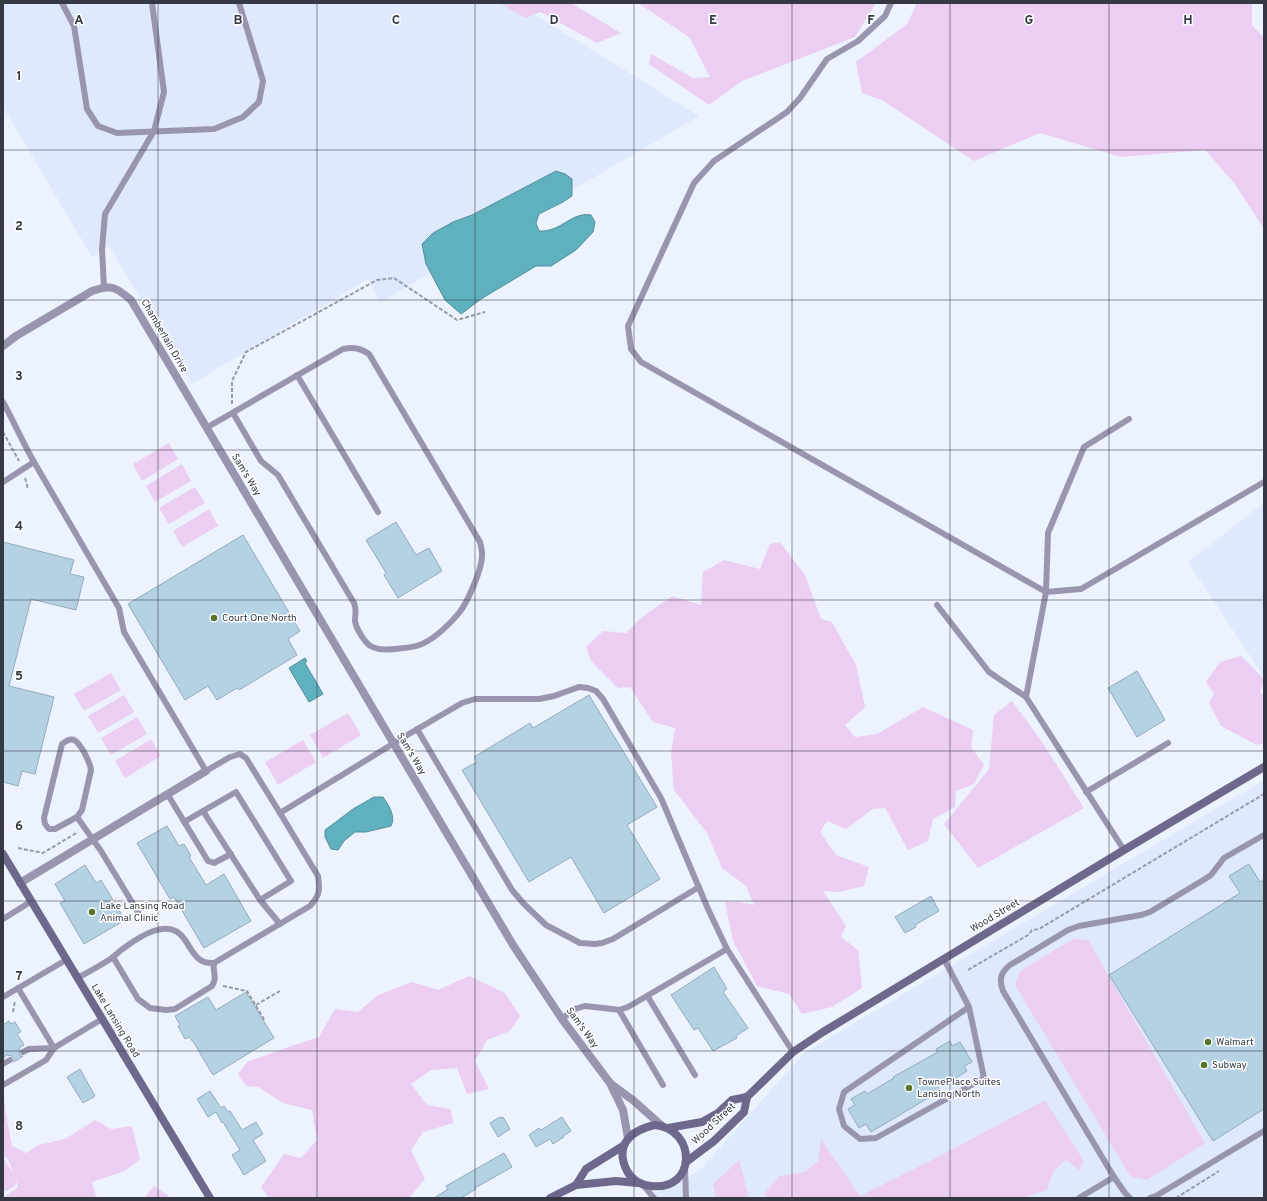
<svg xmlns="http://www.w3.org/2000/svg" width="1267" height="1201" viewBox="0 0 1267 1201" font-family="Overpass,sans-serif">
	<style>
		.built { fill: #dfe9fe }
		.green { fill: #ebcef2 }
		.water { fill: #60b1bf; stroke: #538d9a }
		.building { fill: #b5d1e4; stroke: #91abbe }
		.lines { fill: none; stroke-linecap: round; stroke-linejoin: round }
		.path { stroke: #969ba6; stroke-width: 2; stroke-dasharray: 4 2; stroke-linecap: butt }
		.lane { stroke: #9995ae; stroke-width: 6 }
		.street { stroke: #9995ae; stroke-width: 8 }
		.secondary { stroke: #6e688c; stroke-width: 8 }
		.grid { fill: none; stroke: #343944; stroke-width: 1; stroke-opacity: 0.55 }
		.poi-dot { fill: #57752a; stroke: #fff; stroke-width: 1.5 }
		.labels { text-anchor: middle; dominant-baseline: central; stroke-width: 3; stroke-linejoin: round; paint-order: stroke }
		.street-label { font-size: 10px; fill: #343944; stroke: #fff }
		.poi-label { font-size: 10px; fill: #343944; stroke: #fff; text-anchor: start }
		.grid-label { font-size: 13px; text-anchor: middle; font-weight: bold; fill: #343944; stroke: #fff; stroke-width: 3; stroke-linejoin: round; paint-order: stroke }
	</style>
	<rect width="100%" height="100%" fill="#edf3fe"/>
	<g class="built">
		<path d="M3,3h513l183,113 -318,186 -13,-23 -176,105 -83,-138 -17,11 -89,-150z"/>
		<path d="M1264,503v174l-76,-115z"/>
		<path d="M1264,780v418h-677l61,-1 51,-26 105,-118z"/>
	</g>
	<g class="green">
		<path d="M499,3h72l50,30 -24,10 -57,-31 -15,6z"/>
		<path d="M638,3h238l-21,34 -113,44 -33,24 -60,-41 2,-10 42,24 17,-1 -21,-40z"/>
		<path d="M917,3h335v22l10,11h2v193l-29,-45 -30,-34 -84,7 -81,-24 -66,28 -92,-61 -20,-7 -6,-31 51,-38z"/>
		<path d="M169,443l9,16 -36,22 -9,-17z"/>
		<path d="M182,464l9,17 -36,21 -9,-16z"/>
		<path d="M195,487l10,16 -36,21 -10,-16z"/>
		<path d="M209,509l9,17 -36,21 -9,-16z"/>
		<path d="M780,542l25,33 16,44 11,3 24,43 9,42 -20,18 10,12 22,-3 46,-27 50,23 -2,17 13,18 -10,19 -18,7 -1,16 -22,12 -5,22 -20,9 -23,-42 -12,1 -27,20 -19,-8 -7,11 16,23 33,12 -5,19 -25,6 -16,-1 23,35 -5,11 17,13 4,38 -30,19 -30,7 -13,-20 -32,-8 -24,-45 -8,-39h14l15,3 -8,-19 -24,-18 -15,-35 -33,-43 -3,-37 4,-25 -22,-6 -23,-35 -12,1 -27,-27 -5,-14 17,-16 23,2 15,-15 31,-22 29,9 2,-33 21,-12 36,9 10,-25z"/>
		<path d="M1241,656l23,23 -4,14 4,2v48l-7,2 -36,-19 -12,-23 5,-9 -8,-12 14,-20z"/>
		<path d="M111,673l10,17 -37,21 -10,-17z"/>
		<path d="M124,695l10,17 -36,21 -10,-17z"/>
		<path d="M1012,701l28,38 44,69 -106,60 -34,-44 45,-55 5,-54z"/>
		<path d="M348,713l13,22 -38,23 -13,-23z"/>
		<path d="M137,717l10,17 -36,21 -10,-17z"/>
		<path d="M151,739l10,17 -36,22 -10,-17z"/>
		<path d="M303,740l13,22 -38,23 -13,-23z"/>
		<path d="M1073,939l15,1 117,203 -58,37 -17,-4 -115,-191 5,-14z"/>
		<path d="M469,976l36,17 15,23 -10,15 -23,9 -12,21 14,28 -22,5 -10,-26 -26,2 -20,14 16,21 24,4 2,14 -30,9 -12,18 14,29 -16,19h-140l-8,-11 23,-33 17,4 16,-18 -5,-30 -29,-7 -25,-16 -12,-1 -8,-12 9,-12 44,-16 28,-9 16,-28 23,3 20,-17 34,-13 26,8z"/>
		<path d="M4,1095l2,19 6,32 14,7 13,-8 26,-6 30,-19 16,9 21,-3 8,33 -15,12 -33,11 4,14 4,2h-97l15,-11 -2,-6 -1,5 -9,5h-3v-33l10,15 -5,-14 -5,-4v-59z"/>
		<path d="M1045,1100l39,61 -5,9 -13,-10 -12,10 -7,20 -26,8h-256l-1,-4 15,-18 26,-4 13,-11 3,-22 39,57 76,-38z"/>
		<path d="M739,1160l10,38h-33l-3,-14z"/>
		<path d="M154,1186l15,10v2h-25z"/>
	</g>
	<g class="water">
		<path d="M556,171l9,3 7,5v17l-9,6 -24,12 -3,9 3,8c3,0 7,0 10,-1 15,-3 25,-18 42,-15l4,7 -2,10 -17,18 -25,16h-15l-55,33 -20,15 -16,-14 -19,-36 -4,-20 11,-11 20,-11 19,-7z"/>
		<path d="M305,658l2,3 -2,2 18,31 -14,8 -20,-34z"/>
		<path d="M374,797h9c6,9 13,19 8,29l-25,6h-11l-11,9 -6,9 -7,-1 -6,-12v-7l28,-21z"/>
	</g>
	<g class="building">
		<path d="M396,522l20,33 13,-7 13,23 -44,27 -14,-23 2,-2 -20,-33z"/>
		<path d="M243,535l57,96 -12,8 9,16 -58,35 -2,-2 -20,12 -9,-14 -23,14 -57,-96z"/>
		<path d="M3,542l71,18 -4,14 14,3 -8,33 -45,-11 -22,87 45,11 -19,77 -13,-3 -4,15 -15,-4z"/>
		<path d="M1137,671l28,49 -28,17 -29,-49z"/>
		<path d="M589,695l68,112 -30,18 33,54 -56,34 -33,-56 -42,25 -67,-112 15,-8 -3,-5 56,-34 3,5z"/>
		<path d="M167,826l12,20 5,-2 7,12 -2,1 17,28 18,-11 27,47 -47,27 -30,-51 -4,2 -33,-56z"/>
		<path d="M1249,864l11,18 4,-2v229l-51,32 -104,-166 131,-82 -11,-17z"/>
		<path d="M85,865l11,18 5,-3 24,40 -41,24 -24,-41 5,-2 -10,-17z"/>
		<path d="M931,896l8,15 -24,14 1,2 -11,6 -10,-16z"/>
		<path d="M714,967l13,22 -4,3 25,36 -12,8 1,2 -24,13 -15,-23 -4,2 -23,-35z"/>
		<path d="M246,992l28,46 -61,37 -19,-32 -5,-6 -4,2 -7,-13 2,-1 -5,-9 33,-19 8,13z"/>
		<path d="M9,1021l2,3 4,-2 6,10 -4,2 7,11 -4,2 -1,4 1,5h3l-9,6v-4l-2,-2 -5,-1 -4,3v-33z"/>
		<path d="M950,1041l2,5 8,-4 12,20 -8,4 3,5 -13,8 -2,-4 -15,9 3,7 -69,41 -5,-8 -7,4 -11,-19 7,-4 -4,-6 14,-8 2,3 27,-16 -1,-1 45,-25 -2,-3z"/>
		<path d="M80,1069l15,27 -12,7 -16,-26z"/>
		<path d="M210,1091l11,17 3,-2 4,6 2,-1 12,19 14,-8 7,12 -10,6 13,21 -22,14 -12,-20 8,-5 -17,-28 -1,1 -6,-11 -8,5 -11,-18z"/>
		<path d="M500,1117l1,1 2,-1 7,12 -12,8 -8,-14z"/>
		<path d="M562,1117l9,14 -8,5 1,1 -11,7 -3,-5 -14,8 -7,-12 10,-7 2,2z"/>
		<path d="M504,1153l8,14 -37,21 1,1 -15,9h-27l14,-9 -2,-3z"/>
	</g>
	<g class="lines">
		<g class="path">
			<path d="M232,404v-23l14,-29 131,-72 17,-2 63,42 28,-8"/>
			<path d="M3,432l16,29"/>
			<path d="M25,478l3,11"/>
			<path d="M18,848l25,5 35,-21"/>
			<path d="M968,970l60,-35 4,-5 7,-1 225,-135"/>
			<path d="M223,986l24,5 18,30"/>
			<path d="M256,1005l24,-14"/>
			<path d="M13,1012l2,-11"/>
			<path d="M1176,1198l43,-27"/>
		</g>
		<g class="lane">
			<path d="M62,3l12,23 13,83 11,17 19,7 97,-4 29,-12 16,-15 4,-21 -24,-78"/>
			<path d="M891,3l-6,13 -27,25 -31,18 -27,39 -13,14 -73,49 -20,22 -66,143 3,23 10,13 405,230 2,-59 36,-86 45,-28"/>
			<path d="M104,287l-2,-38 3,-35 49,-83 10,-39 -12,-89"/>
			<path d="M297,375l81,137"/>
			<path d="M3,402c11,20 20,41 31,60l85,146 5,24 82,139 24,-14 10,-3 6,4 34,55"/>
			<path d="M206,428l137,-79c11,-2 17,-1 26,5l111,188c1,4 2,8 2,12 1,14 -15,49 -23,59 -8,10 -24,25 -35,30 -9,5 -19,5 -29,6 -9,1 -23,1 -29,-7 -4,-5 -10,-14 -11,-21 0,-7 2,-11 -1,-18l-76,-128 -17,-14 -28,-48"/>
			<path d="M3,482l31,-20"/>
			<path d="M937,605l52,67 37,25 98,153"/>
			<path d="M1026,697l20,-105 35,-3 183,-107"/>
			<path d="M417,729l95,161 12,14 22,21 34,18 15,1 7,-1 11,-4 86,-52"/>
			<path d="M1086,792l82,-49"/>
			<path d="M168,795l40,66 6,2 17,-9"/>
			<path d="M77,817l-22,12h-6l-4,-5 -1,-6 18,-74c12,-10 16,-2 22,8 3,6 6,11 7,18l-9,40 -5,7 24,34 37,61"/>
			<path d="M184,822l19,-11"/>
			<path d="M260,900l31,-19 -55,-89 -33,19 57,89 20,24"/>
			<path d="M3,919l29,-18"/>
			<path d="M113,957l25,42 12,9 16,2 9,-1 37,-23c6,-9 0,-14 2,-23"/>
			<path d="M944,959l25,48 15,71 -108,60 -16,1 -16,-13 -5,-17 5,-17 125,-85"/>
			<path d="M77,978c12,-6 24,-13 35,-20 4,-3 7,-7 12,-10 16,-12 46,-32 61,-8 9,13 12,24 29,23l96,-57c10,-11 10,-16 8,-30l-38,-63 129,-79 53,-31 13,-4h64l15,-3 25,-9 9,1 8,3 7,8 58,99 47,111 19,40"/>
			<path d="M18,988l36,60"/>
			<path d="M3,997l63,-37"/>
			<path d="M648,997l47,78"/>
			<path d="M619,1010l44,75"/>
			<path d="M562,1019l13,-10 10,-3 27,3 7,1 9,-3 99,-58 66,103"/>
			<path d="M23,1052l6,-3 25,-1"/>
			<path d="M3,1064l7,-4"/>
			<path d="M3,1085l43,-25 8,-12 48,-29"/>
			<path d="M685,1168l1,30"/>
			<path d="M644,1186l10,12"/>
			<path d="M1079,1198l35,-21"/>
			<path d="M1130,1198l-5,-5 -11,-16 -111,-186c-4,-11 -3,-18 7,-26l58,-35 11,-4 62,-11 9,-3 55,-33 6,-4 13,-17 40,-23"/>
			<path d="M1150,1198l6,-2 108,-65"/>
		</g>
		<g class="street">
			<path d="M3,346l13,-10 76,-45c19,-7 24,-4 39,9l382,645 49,74 48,64 13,27 5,28"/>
			<path d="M20,883l186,-112"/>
			<path d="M611,1084l23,17 28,25"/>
		</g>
		<g class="secondary">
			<path d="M3,854l207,344"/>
			<path d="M655,1125c42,4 42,66 -4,61 -10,-1 -19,-6 -24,-15 -13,-26 4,-41 28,-46z"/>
			<path d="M668,1128l34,-6 16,-9 14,-13 15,-3 46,-45 30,-20 301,-182 140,-83"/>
			<path d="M686,1162l28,-21 30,-29 3,-15"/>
			<path d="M576,1185l10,-16 37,-23"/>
			<path d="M550,1198l26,-13 40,-4 22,2"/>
		</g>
	</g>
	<path class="grid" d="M158,3v1195M317,3v1195M475,3v1195M634,3v1195M792,3v1195M950,3v1195M1109,3v1195M3,150h1261M3,300h1261M3,450h1261M3,600h1261M3,751h1261M3,901h1261M3,1051h1261"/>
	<g class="poi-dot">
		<circle cx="214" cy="618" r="4"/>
		<circle cx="92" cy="912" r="4"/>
		<circle cx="1208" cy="1042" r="4"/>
		<circle cx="1204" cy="1065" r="4"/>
		<circle cx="909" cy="1088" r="4"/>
	</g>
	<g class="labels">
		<g class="street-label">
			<text transform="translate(164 336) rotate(60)">Chamberlain Drive</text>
			<text transform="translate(246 475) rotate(59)">Sam's Way</text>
			<text transform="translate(411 754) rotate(59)">Sam's Way</text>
			<text transform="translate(995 916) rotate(-31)">Wood Street</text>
			<text transform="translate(115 1021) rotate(59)">Lake Lansing Road</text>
			<text transform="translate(582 1028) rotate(54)">Sam's Way</text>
			<text transform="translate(714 1124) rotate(-43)">Wood Street</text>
		</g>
		<g class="poi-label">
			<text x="222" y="618">Court One North</text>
			<text x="100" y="906">Lake Lansing Road<tspan x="100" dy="12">Animal Clinic</tspan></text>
			<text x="1216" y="1042">Walmart</text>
			<text x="1212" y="1065">Subway</text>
			<text x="917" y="1082">TownePlace Suites<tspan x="917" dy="12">Lansing North</tspan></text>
		</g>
	</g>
	<g class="grid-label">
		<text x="79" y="24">A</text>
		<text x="238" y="24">B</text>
		<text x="396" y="24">C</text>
		<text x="554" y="24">D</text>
		<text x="713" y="24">E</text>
		<text x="871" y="24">F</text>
		<text x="1029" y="24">G</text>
		<text x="1188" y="24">H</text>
		<text x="19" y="80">1</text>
		<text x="19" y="230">2</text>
		<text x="19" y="380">3</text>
		<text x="19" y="530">4</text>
		<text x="19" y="680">5</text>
		<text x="19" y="830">6</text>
		<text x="19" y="980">7</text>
		<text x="19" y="1130">8</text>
	</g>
	<rect width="1267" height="1201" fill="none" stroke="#343944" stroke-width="8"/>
</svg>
